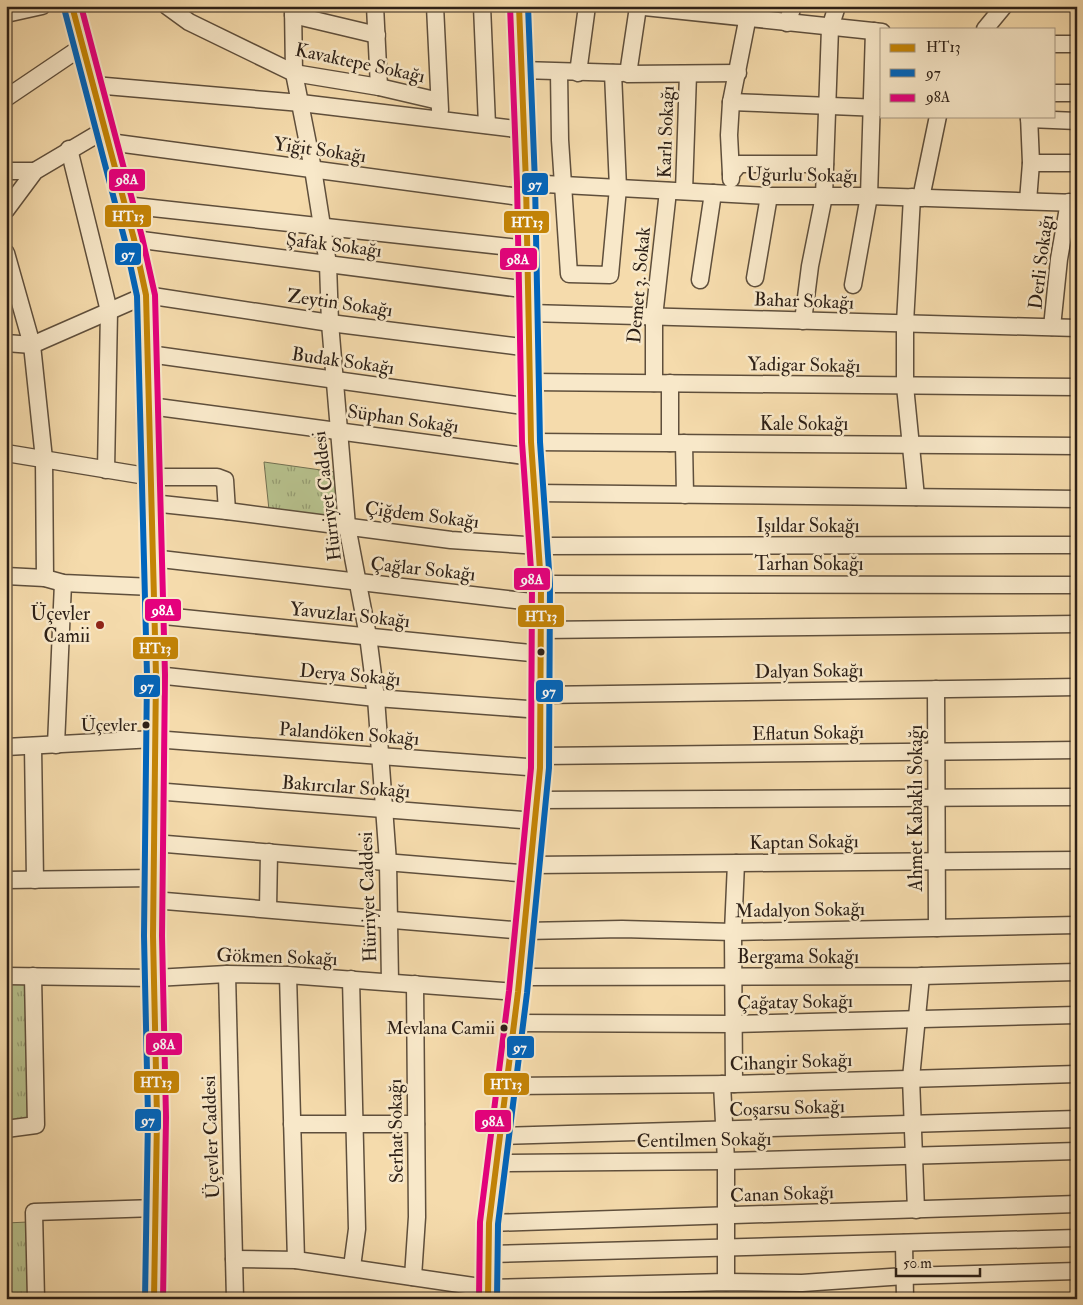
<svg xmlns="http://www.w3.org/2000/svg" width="1083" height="1305" viewBox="0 0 1083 1305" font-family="'IM FELL Double Pica',serif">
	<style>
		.park { fill: url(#park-tufts); stroke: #727052 }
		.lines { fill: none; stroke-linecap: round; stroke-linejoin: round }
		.minor-casing { stroke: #5f4f3c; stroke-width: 19 }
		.major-casing { stroke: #2d2017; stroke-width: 22 }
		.minor { stroke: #f8e8c9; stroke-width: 16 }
		.major { stroke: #eabe76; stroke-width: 20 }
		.bus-1-casing { stroke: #f8e8c9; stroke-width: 10 }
		.bus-2-casing { stroke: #f8e8c9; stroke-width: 10 }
		.bus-3-casing { stroke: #f8e8c9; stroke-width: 10 }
		.bus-1 { stroke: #c48406; stroke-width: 6 }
		.bus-2 { stroke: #0065bd; stroke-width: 6 }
		.bus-3 { stroke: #e5007d; stroke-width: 6 }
		.poi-dot { fill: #8f2418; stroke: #f8e8c9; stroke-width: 2 }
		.bus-dot { fill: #2d2017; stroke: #f8e8c9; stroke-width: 2 }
		.labels { text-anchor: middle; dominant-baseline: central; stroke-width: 5; stroke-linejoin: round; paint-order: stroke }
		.bus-label { font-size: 18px; fill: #2d2017; stroke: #f8e8c9; text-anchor: end }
		.street-label { font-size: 19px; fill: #2d2017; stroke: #f8e8c9 }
		.poi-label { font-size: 19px; fill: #2d2017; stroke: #f8e8c9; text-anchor: end }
		.line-badge { stroke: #f8e8c9; stroke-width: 2 }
		.badge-label { font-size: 14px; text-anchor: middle; font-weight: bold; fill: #fff }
	</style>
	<defs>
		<pattern id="park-tufts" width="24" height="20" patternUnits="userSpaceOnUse" patternTransform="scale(1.25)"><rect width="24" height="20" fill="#b7c18d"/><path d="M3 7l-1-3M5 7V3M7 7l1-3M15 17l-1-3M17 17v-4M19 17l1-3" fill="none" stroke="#959c72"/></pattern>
	</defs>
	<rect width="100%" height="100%" fill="#f5dbac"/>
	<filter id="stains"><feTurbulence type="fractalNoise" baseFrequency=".004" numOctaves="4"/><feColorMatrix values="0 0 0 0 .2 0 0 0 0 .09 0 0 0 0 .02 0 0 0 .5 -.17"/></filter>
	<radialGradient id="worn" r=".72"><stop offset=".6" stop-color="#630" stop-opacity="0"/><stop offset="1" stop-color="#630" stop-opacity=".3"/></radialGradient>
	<g class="park">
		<path d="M264,462l71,10 4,49 -70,-11z"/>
		<path d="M29,981l3,142 -26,2v-143z"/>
		<path d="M28,1222l1,77h-23v-76z"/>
	</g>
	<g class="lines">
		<g class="minor-casing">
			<g id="minor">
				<path d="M167,6l22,16 105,51 85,14 60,14"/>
				<path d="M293,6l1,67 19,96 15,95 2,59 17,203 21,110 8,62 12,164 2,120"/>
				<path d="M375,6l4,81"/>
				<path d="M435,6l5,104"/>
				<path d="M482,6l5,119"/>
				<path d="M635,6l247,26"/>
				<path d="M638,7l-10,67 110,-1"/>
				<path d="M6,14l36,-8"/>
				<path d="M293,15l84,20"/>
				<path d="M787,23l6,-17"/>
				<path d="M985,29l19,-23"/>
				<path d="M1054,44h23"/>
				<path d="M521,70l101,3"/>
				<path d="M559,72l1,68 9,134 41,1 8,-87 -5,-115"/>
				<path d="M578,73l9,-67"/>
				<path d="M94,85l207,18 223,27"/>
				<path d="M1054,93h23"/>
				<path d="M6,98l77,-52"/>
				<path d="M731,102l150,6"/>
				<path d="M1029,119l48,2"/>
				<path d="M109,142l418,56"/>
				<path d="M69,149l40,162 -3,159"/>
				<path d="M1031,163h46"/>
				<path d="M6,171h29"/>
				<path d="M731,174l-2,-39 2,-33 19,-96"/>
				<path d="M731,179v-5l8,-10h86"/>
				<path d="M526,183l243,13h100l208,7"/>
				<path d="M684,191l4,-117"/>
				<path d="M912,197l-7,126v63l11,111"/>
				<path d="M921,198l17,-82"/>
				<path d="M1028,201l3,-38 -2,-47"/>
				<path d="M125,205l403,44"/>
				<path d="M6,210l29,-39 71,-42"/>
				<path d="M134,239l395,51"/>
				<path d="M6,253l26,92 12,114 1,119"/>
				<path d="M755,278l14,-82"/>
				<path d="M700,280l13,-87"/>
				<path d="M853,285l16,-89 5,-165"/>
				<path d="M529,313l548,15"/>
				<path d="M803,321l7,-55 14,-70 6,-168 7,-22"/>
				<path d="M1052,327l7,-68 10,-57"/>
				<path d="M6,343l26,2 114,-50 184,28 200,25"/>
				<path d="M149,354l382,53"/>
				<path d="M530,382l547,5"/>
				<path d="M654,383v-66l14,-126"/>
				<path d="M150,406l382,51"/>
				<path d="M531,442l546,4"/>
				<path d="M670,443v-60"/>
				<path d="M684,443l1,52"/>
				<path d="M6,453l146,24h65l8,3 2,31"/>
				<path d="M535,493l542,6"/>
				<path d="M152,503l75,8 224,29 88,6 538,-1"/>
				<path d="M152,558l389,45"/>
				<path d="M6,576l39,2 18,5 90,4"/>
				<path d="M541,584l536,1"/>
				<path d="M154,615l387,39"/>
				<path d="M541,630l536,-6"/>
				<path d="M156,675l220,23 165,12"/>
				<path d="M936,689l1,239"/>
				<path d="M541,695l536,-8"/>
				<path d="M56,745l7,-162"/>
				<path d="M33,746l2,134"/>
				<path d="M6,747l148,-8 386,29"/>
				<path d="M540,756l537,-6"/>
				<path d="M154,791l381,30"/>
				<path d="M537,800l540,-3"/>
				<path d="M154,843l377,31"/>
				<path d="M532,865l545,-5"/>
				<path d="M6,880l148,-2"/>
				<path d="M153,900l372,31 97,-2 111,3 344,-7"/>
				<path d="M268,909l1,-57"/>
				<path d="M227,974l8,325"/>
				<path d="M288,975l8,285 191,28 239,-6 76,1 103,-7 172,-5"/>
				<path d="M6,976l149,2 72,-4 61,1 230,17"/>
				<path d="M519,977l402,-1 156,-4"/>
				<path d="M351,979l6,250 -5,38"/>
				<path d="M514,1023l219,1 344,-9"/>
				<path d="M722,1084l4,77v121"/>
				<path d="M734,1084l-1,-152 3,-69"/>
				<path d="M506,1086l228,-2 343,-10"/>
				<path d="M292,1124h124"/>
				<path d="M6,1129l30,-4 -3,-149"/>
				<path d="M499,1136l578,-17"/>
				<path d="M496,1163l230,-2 351,-10"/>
				<path d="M916,1210l-5,-132 10,-102"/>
				<path d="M489,1223l588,-19"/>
				<path d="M904,1243l1,56"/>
				<path d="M488,1254l589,-16"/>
				<path d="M234,1259l62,1"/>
				<path d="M413,1277l4,-60 -2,-233"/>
				<path d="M36,1299l-2,-87 122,-4"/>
				<path d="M488,1299l1,-76 29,-231 22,-224 1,-184 -10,-142 -5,-259 -7,-177"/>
			</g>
		</g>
		<g class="major-casing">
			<path id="major" d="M72,6l62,233 12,56 10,380 -3,261c7,120 3,242 1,363"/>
		</g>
		<use href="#minor" class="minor"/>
		<use href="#major" class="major"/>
		<g class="bus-1-casing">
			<g id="bus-1">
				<path d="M72,6l62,233 12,56 10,380 -3,261 4,181 -3,182"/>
				<path d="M488,1299l1,-76 29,-231 22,-224 1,-184 -10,-142 -5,-259 -7,-177"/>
			</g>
		</g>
		<g class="bus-2-casing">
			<g id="bus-2">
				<path d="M64,8l61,233 12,55 10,379 -3,261 4,181 -3,182"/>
				<path d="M497,1299l1,-75 29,-231 22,-225 1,-184 -10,-142 -5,-259 -7,-177"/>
			</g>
		</g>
		<g class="bus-3-casing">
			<g id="bus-3">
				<path d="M81,6l61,231 13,58 10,380 -3,261 4,181 -3,182"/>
				<path d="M479,1299l1,-77 29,-231 22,-223 1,-184 -10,-142 -5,-259 -7,-177"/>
			</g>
		</g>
		<use href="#bus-1" class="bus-1"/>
		<use href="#bus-2" class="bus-2"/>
		<use href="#bus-3" class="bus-3"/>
	</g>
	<circle class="poi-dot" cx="100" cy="625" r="5"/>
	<g class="bus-dot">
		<circle cx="541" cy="652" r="4.5"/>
		<circle cx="146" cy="725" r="4.5"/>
		<circle cx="504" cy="1028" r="4.5"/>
	</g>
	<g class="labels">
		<g class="bus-label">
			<text x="137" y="725">Üçevler</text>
			<text x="495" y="1028">Mevlana Camii</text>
		</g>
		<g class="street-label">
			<text transform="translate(360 63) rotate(12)">Kavaktepe Sokağı</text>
			<text transform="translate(666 132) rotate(-88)">Karlı Sokağı</text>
			<text transform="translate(320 150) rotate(8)">Yiğit Sokağı</text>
			<text transform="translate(802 175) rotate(1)">Uğurlu Sokağı</text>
			<text transform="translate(334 245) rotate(7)">Şafak Sokağı</text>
			<text transform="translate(1041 262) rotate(-83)">Derli Sokağı</text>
			<text transform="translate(639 285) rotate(-85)">Demet 3. Sokak</text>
			<text transform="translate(804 301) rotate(2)">Bahar Sokağı</text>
			<text transform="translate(340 303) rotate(8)">Zeytin Sokağı</text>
			<text transform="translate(343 361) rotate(8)">Budak Sokağı</text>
			<text transform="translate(804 365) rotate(1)">Yadigar Sokağı</text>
			<text transform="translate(403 419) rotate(8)">Süphan Sokağı</text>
			<text x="804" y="424">Kale Sokağı</text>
			<text transform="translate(327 496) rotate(-97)">Hürriyet Caddesi</text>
			<text transform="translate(422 515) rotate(7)">Çiğdem Sokağı</text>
			<text x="808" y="526">Işıldar Sokağı</text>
			<text x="809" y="564">Tarhan Sokağı</text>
			<text transform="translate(423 569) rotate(6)">Çağlar Sokağı</text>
			<text transform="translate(350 615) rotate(6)">Yavuzlar Sokağı</text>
			<text transform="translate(809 671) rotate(-1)">Dalyan Sokağı</text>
			<text transform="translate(350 675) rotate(5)">Derya Sokağı</text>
			<text transform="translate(808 733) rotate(-1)">Eflatun Sokağı</text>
			<text transform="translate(349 734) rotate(4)">Palandöken Sokağı</text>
			<text transform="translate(346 787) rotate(4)">Bakırcılar Sokağı</text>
			<text transform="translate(916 808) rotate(-90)">Ahmet Kabaklı Sokağı</text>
			<text transform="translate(804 842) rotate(-1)">Kaptan Sokağı</text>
			<text transform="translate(368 897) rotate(-92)">Hürriyet Caddesi</text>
			<text transform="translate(800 910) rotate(-1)">Madalyon Sokağı</text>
			<text transform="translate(277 957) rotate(2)">Gökmen Sokağı</text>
			<text x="798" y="957">Bergama Sokağı</text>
			<text transform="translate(795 1002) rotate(-1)">Çağatay Sokağı</text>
			<text transform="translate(791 1062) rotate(-2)">Cihangir Sokağı</text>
			<text transform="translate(787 1108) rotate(-2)">Coşarsu Sokağı</text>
			<text transform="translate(396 1131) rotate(-91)">Serhat Sokağı</text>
			<text transform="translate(211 1137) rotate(-92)">Üçevler Caddesi</text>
			<text transform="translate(704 1140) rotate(-1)">Centilmen Sokağı</text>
			<text transform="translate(782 1194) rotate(-2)">Canan Sokağı</text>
		</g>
		<g class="poi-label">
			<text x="90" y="614">Üçevler<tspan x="90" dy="22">Camii</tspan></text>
		</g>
	</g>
	<g class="line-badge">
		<rect x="108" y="168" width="38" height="24" rx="5" fill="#e5007d"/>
		<rect x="521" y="172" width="28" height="24" rx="5" fill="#0065bd"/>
		<rect x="104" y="204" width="48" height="24" rx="5" fill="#c48406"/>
		<rect x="503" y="210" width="47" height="24" rx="5" fill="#c48406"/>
		<rect x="114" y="242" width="28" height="24" rx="5" fill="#0065bd"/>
		<rect x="499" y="247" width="39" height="24" rx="5" fill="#e5007d"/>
		<rect x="513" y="567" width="38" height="24" rx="5" fill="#e5007d"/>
		<rect x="144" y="598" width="38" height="24" rx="5" fill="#e5007d"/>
		<rect x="517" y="604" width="48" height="24" rx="5" fill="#c48406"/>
		<rect x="132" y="636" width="47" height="24" rx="5" fill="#c48406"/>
		<rect x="133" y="674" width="28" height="24" rx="5" fill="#0065bd"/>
		<rect x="535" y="679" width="29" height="24" rx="5" fill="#0065bd"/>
		<rect x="145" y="1032" width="38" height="24" rx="5" fill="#e5007d"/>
		<rect x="506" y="1035" width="29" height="24" rx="5" fill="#0065bd"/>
		<rect x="133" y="1070" width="47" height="24" rx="5" fill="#c48406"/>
		<rect x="483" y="1072" width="47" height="24" rx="5" fill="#c48406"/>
		<rect x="134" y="1108" width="28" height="24" rx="5" fill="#0065bd"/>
		<rect x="474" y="1109" width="38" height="24" rx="5" fill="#e5007d"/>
	</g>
	<g class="badge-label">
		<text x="127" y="184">98A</text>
		<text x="535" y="189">97</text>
		<text x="128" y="221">HT13</text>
		<text x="527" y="227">HT13</text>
		<text x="128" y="259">97</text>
		<text x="518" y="264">98A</text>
		<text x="532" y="584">98A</text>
		<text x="163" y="615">98A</text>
		<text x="541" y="621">HT13</text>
		<text x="155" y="653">HT13</text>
		<text x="147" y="691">97</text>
		<text x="549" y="696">97</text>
		<text x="164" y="1049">98A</text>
		<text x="520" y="1052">97</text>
		<text x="156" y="1087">HT13</text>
		<text x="506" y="1089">HT13</text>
		<text x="148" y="1125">97</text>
		<text x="493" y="1126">98A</text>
	</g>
	<rect width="1083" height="1305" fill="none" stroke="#f5dbac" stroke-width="25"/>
	<rect x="8" y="8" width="1068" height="1290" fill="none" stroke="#2d2017" stroke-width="2.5"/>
	<rect x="12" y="12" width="1058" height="1280" fill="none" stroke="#2d2017"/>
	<rect x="880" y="28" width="175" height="90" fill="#f8e8c9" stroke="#a79882"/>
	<rect x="890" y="44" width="25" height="8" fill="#c48406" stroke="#a79882"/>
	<text x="926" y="52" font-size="15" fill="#2d2017">HT13</text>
	<rect x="890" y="69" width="25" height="8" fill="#0065bd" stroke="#a79882"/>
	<text x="926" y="78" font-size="15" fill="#2d2017">97</text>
	<rect x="890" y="94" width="25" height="8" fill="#e5007d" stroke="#a79882"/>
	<text x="926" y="102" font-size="15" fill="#2d2017">98A</text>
	<path d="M896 1268v8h84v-8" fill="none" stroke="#2d2017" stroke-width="2.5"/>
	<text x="903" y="1268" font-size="15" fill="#2d2017" stroke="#f8e8c9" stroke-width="4" paint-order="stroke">50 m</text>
	<rect width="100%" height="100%" filter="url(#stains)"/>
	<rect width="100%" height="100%" fill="url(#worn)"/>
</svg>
